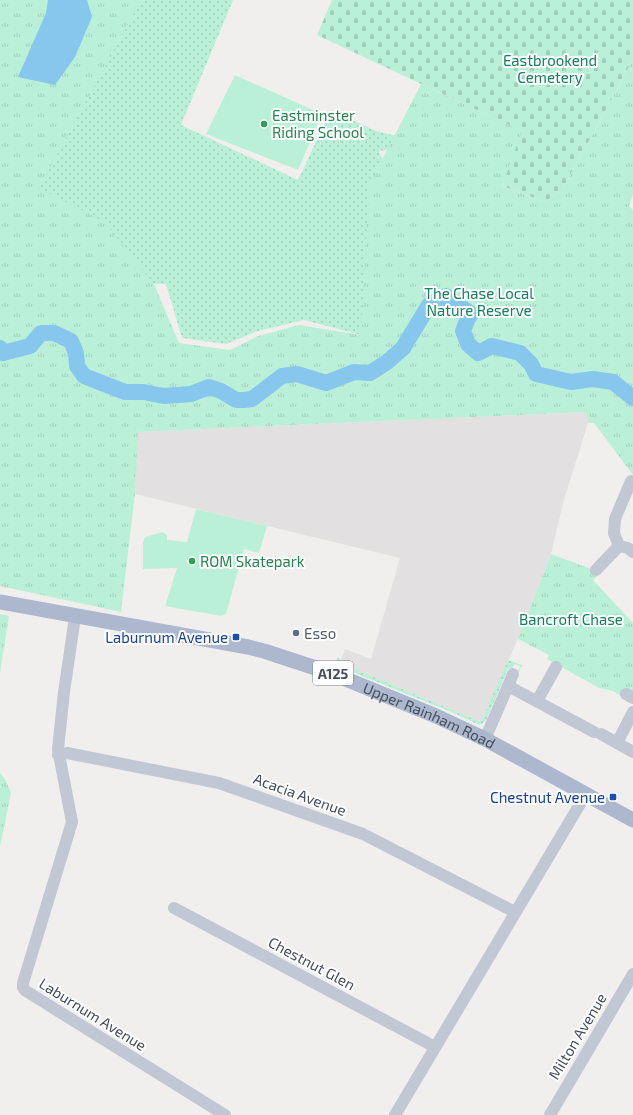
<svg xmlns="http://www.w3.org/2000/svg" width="633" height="1115" viewBox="0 0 633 1115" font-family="'Exo 2',sans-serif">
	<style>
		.education { fill: #e2e0e0 }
		.grass { fill: url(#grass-dots) }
		.cemetery { fill: url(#cemetery-stones) }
		.park { fill: url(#park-tufts) }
		.pitch { fill: #bbf0d8 }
		.water { fill: #87c7ee }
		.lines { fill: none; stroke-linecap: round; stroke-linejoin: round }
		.river { stroke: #87c7ee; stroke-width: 16 }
		.minor { stroke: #c1c8d4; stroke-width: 12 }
		.major { stroke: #adb8ce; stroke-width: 15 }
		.leisure-dot { fill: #2e9e5b; stroke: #fff; stroke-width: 1.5 }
		.service-dot { fill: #5c6f8a; stroke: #fff; stroke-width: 1.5 }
		.transit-dot { fill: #1a4fb4; stroke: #fff; stroke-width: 1.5 }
		.labels { text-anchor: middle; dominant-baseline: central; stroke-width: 4; stroke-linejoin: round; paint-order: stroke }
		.shield { fill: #fff; stroke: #7e838d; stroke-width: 1 }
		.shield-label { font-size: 14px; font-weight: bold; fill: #464e5c }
		.park-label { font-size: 15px; fill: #15805c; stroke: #fff }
		.leisure-label { font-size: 15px; fill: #27864d; stroke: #fff; text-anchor: start }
		.service-label { font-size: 15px; fill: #4e5e75; stroke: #fff; text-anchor: start }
		.transit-label { font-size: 15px; fill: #164399; stroke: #fff; text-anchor: end }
		.street-label { font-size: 15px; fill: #464e5c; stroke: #fff }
	</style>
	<defs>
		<pattern id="grass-dots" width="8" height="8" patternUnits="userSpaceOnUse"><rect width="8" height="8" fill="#bbf0d8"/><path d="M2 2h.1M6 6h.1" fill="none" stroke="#a2cfbc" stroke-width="1.8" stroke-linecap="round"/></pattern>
		<pattern id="cemetery-stones" width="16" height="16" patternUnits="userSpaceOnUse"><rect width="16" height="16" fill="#bbf0d8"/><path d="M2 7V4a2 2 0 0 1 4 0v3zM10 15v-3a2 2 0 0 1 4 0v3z" fill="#a2cfbc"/></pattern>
		<pattern id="park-tufts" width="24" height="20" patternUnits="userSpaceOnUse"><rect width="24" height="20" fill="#bbf0d8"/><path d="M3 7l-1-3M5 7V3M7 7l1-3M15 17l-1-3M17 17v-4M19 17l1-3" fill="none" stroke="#a2cfbc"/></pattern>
	</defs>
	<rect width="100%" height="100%" fill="#f1efee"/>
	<path class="education" d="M586,412l2,11 -25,80 -12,51 -33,85 -37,83 -141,-59 5,-14 26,10 29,-101 -265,-64 2,-62z"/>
	<g class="grass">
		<path d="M0,0h233l-52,125 117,55 33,-70 45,21 47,11 -24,6 -20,3 7,19 -25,165 -57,-15 -46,11 -32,13 -44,-6 -16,-54h-24l-131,-53z"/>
		<path d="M337,658l4,1 -1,4 141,59 27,-62 14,5 -3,7h-1l2,-6 -6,-2 -2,5h-4l-22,51 -4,4 -3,1 -25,-12 -119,-48z"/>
	</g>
	<path class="cemetery" d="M332,0h301v59l-46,86 -24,43 -18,14 -43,-16 19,-55 -204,-96z"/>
	<g class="park">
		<path d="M0,0h141l-102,188 64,33 51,63 25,59 51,7 28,-14 41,-11 62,10 8,-150 52,-101 101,47 -20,55 43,16 18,-14 24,-43 46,-86v136l-4,11 4,4v265l-39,-52h-6l-2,-11 -448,20 -3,62 -14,118 -121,-26z"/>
		<path d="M551,554l43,16 4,5 -5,5 40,43v71l-11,2 -9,-5 -14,-3 -52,-29 2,-4 -31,-16z"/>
		<path d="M0,614l9,2 -9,57z"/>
		<path d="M0,773l6,8 5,12 -11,54z"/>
	</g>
	<g class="pitch">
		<path d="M235,75l87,39 -24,56 -92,-36z"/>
		<path d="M196,509l71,17 -8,27 -15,-4 -18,65 -5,2 -56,-10 12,-38 -34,1v-27l2,-5 17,-5 5,3v5l20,2z"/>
	</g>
	<path class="water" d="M48,0h39l5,17 -17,40 -20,28 -37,-8 28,-64z"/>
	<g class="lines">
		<path class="river" d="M0,348l3,5 27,-7 11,-13h13l17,8 5,12 1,13 7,10 41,16h18l21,4 27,-2 18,-7 12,4 15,9h8l8,-1 30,-23 15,-2 29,9 28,-11 16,1 17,-11 16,-14 26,-43 17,-9 25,18 -3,4 -5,13 5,13 10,9 14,-7 28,7 11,11 5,10 35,8 22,-3 20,3 20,16"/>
		<g class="minor">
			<path d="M631,481l-16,38 -1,14 5,13 9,2 5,4"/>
			<path d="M596,570l23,-24"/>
			<path d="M75,617l-11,75 -6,57 14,73 -49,161v5l3,3 199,124"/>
			<path d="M508,686l5,-12"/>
			<path d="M626,694l7,4"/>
			<path d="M537,701l19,-34"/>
			<path d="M601,734l32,18"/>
			<path d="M485,739l23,-53 86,46"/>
			<path d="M617,743l16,-31"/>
			<path d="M58,755l9,-2 152,30 144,51 152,78"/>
			<path d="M174,908l261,139"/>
			<path d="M395,1115l191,-321"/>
			<path d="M550,1115l83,-141"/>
		</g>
		<path class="major" id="s1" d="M0,602l248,45 16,4 67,22 105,43 49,23 148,81"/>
	</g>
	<g class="leisure-dot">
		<circle cx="264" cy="124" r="4"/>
		<circle cx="192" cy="561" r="4"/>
	</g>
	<circle class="service-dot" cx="296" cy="633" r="4"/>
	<g class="transit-dot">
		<rect x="232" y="633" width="8" height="8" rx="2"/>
		<rect x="609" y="793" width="8" height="8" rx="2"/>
	</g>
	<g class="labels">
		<rect class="shield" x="313" y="661" width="40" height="24" rx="3"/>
		<g class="shield-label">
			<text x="333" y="673">A125</text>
		</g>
		<g class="park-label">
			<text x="550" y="60">Eastbrookend<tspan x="550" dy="17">Cemetery</tspan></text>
			<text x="479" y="293">The Chase Local<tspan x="479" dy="17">Nature Reserve</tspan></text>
			<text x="571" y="619">Bancroft Chase</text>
		</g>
		<g class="leisure-label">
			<text x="272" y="115">Eastminster<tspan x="272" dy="17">Riding School</tspan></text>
			<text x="200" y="561">ROM Skatepark</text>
		</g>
		<g class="service-label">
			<text x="304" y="633">Esso</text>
		</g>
		<g class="transit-label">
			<text x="228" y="637">Laburnum Avenue</text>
			<text x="605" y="797">Chestnut Avenue</text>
		</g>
		<g class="street-label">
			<text stroke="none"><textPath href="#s1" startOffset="446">Upper Rainham Road</textPath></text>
			<text transform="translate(300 794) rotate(20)">Acacia Avenue</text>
			<text transform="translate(312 963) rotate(28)">Chestnut Glen</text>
			<text transform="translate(93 1014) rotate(32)">Laburnum Avenue</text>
			<text transform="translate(577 1036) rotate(-59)">Milton Avenue</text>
		</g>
	</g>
</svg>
